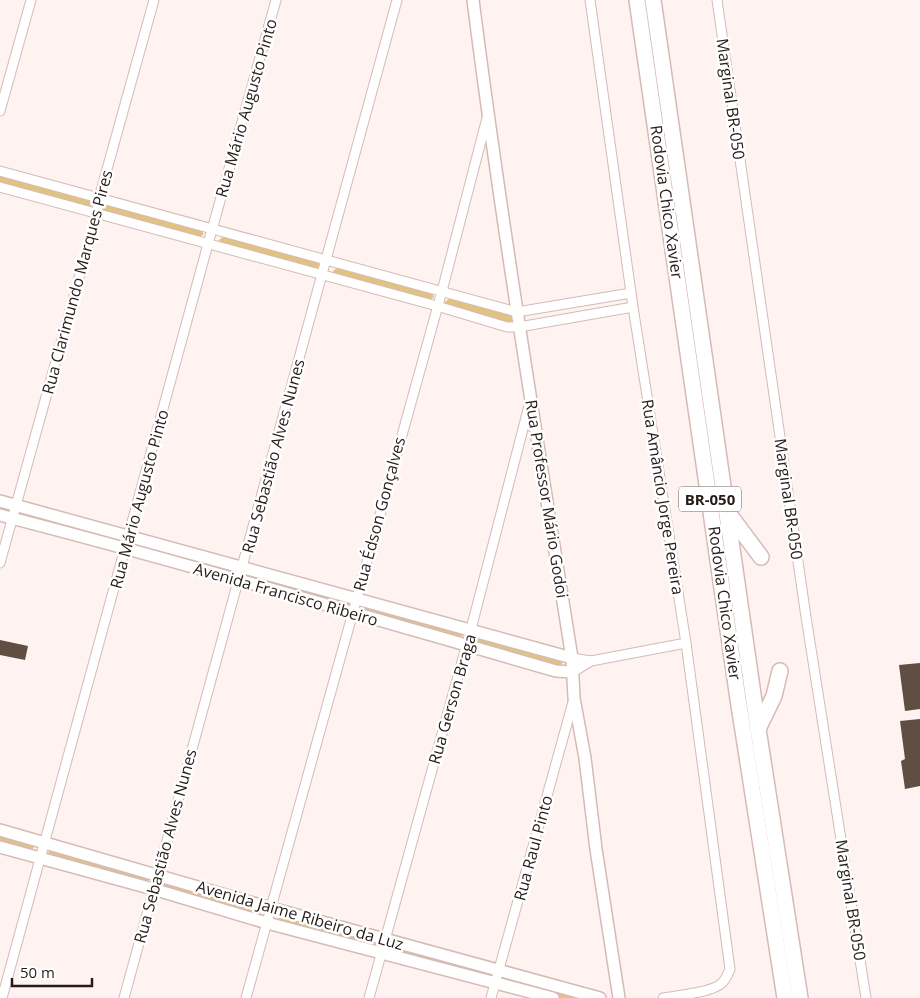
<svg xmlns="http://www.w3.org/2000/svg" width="920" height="998" viewBox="0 0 920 998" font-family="'Open Sans',sans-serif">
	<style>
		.green { fill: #e1c381 }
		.building { fill: #5f4e41 }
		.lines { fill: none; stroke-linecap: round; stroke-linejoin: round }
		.street-casing { stroke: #d5bbb4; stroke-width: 11 }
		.secondary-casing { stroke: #d5bbb4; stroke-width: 14 }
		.highway-casing { stroke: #d5bbb4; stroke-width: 18 }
		.street { stroke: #fff; stroke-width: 9 }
		.secondary { stroke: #fff; stroke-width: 11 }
		.highway { stroke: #fff; stroke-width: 15 }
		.labels { text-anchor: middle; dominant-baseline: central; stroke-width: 5; stroke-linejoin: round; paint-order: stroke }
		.shield { fill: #fff; stroke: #66605e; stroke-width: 1 }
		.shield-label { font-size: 15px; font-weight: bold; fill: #251c19 }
		.street-label { font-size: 16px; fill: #251c19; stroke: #fff }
	</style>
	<rect width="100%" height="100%" fill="#fef3f0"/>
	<g class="green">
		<path d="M0,175l89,24 4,6 -6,3 -87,-23z"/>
		<path d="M108,205l92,24 4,5 -6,4 -94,-26 -1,-4z"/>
		<path d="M224,236l93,25 3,5 -5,3 -95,-26 -1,-3z"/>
		<path d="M338,267l93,25 3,5 -5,4 -95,-27 -1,-3z"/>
		<path d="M450,298l60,17 3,6 -5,3 -63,-19v-3z"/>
		<path d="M26,513l95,24 3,6 -99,-25 -1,-3z"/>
		<path d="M138,544l98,25v4l-2,2 -98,-29z"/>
		<path d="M251,574l98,26v3l-2,3 -97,-26 -1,-3z"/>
		<path d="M365,607l97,25 1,3 -5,4 -96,-29z"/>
		<path d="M475,636l87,24v4l-5,3 -84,-25 -1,-2z"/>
		<path d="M0,834l33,10 1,3 -2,3 -32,-7z"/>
		<path d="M50,850l97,26 1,4 -2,2 -97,-26 -1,-3z"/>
		<path d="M163,881l97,29 1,3 -3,3 -96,-29 -1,-3z"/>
		<path d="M280,915l98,27v3l-2,3 -97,-27 -1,-3z"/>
		<path d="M392,945l97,27 1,3 -2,2 -97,-26 -1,-3z"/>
		<path d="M510,978l79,20h-34l-47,-17z"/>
	</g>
	<g class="building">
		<path d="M0,640l28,6 -3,14 -25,-5z"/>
		<path d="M920,663v46l-15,2 -6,-46z"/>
		<path d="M920,719v67l-15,3 -4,-28 4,-2 -5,-38z"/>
	</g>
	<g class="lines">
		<g class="street-casing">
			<g id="street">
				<path d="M590,0l43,307 53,336 44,326c-2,5 -4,10 -8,14 -11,10 -44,12 -59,15"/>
				<path d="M717,0l89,617 60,381"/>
				<path d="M0,111l31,-111"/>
				<path d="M0,171l517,141 114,-19"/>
				<path d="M0,187l437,119 70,21h12l114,-20"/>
				<path d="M0,563l97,-350 2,-15 55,-198"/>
				<path d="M572,658l19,3 95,-18"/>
				<path d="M573,672l18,-11"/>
				<path d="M2,998l206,-754 68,-244"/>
				<path d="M124,998l273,-998"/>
				<path d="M246,998l196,-707 45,-173"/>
				<path d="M369,998l102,-369 59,-227"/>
				<path d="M491,998l82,-296"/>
			</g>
		</g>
		<g class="secondary-casing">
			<g id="secondary">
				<path d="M473,0c28,220 64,439 99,658l2,40 11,60 11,91 23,149"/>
				<path d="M0,501l572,157"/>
				<path d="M0,515c186,48 371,103 556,156l17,1"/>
				<path d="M0,830l271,78 329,90"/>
				<path d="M0,847l153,42 114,34 286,75"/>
			</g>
		</g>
		<g class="highway-casing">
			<g id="highway">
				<path d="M637,0l101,699 47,299"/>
				<path d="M653,0l105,729 42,269"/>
				<path d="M729,514l32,43"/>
				<path d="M758,729l16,-33 6,-25"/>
			</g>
		</g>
		<use href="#street" class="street"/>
		<use href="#secondary" class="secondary"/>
		<use href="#highway" class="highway"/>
	</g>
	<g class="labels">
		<rect class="shield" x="679" y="486.5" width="62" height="25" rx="4"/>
		<g class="shield-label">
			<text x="710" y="499">BR-050</text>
		</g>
		<g class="street-label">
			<text transform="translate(731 99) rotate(82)">Marginal BR-050</text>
			<text transform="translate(246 108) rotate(-74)">Rua Mário Augusto Pinto</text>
			<text transform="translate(667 202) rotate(82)">Rodovia Chico Xavier</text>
			<text transform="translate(77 282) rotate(-75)">Rua Clarimundo Marques Pires</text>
			<text transform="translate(273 456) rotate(-75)">Rua Sebastião Alves Nunes</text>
			<text transform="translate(663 497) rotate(81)">Rua Amâncio Jorge Pereira</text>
			<text transform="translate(139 499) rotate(-75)">Rua Mário Augusto Pinto</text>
			<text transform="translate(547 499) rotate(81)">Rua Professor Mário Godoi</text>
			<text transform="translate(789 499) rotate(82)">Marginal BR-050</text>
			<text transform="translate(379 514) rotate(-75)">Rua Édson Gonçalves</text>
			<text transform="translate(286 594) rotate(16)">Avenida Francisco Ribeiro</text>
			<text transform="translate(725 603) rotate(82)">Rodovia Chico Xavier</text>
			<text transform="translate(452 699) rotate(-74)">Rua Gerson Braga</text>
			<text transform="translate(165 846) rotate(-75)">Rua Sebastião Alves Nunes</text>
			<text transform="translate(533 848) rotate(-75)">Rua Raul Pinto</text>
			<text transform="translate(851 900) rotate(81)">Marginal BR-050</text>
			<text transform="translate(300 915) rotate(16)">Avenida Jaime Ribeiro da Luz</text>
		</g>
	</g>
	<path d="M12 978v8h80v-8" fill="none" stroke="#251c19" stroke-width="2.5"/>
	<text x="20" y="978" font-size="15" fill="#251c19" stroke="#ffffff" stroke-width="4" paint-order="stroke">50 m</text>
</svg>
